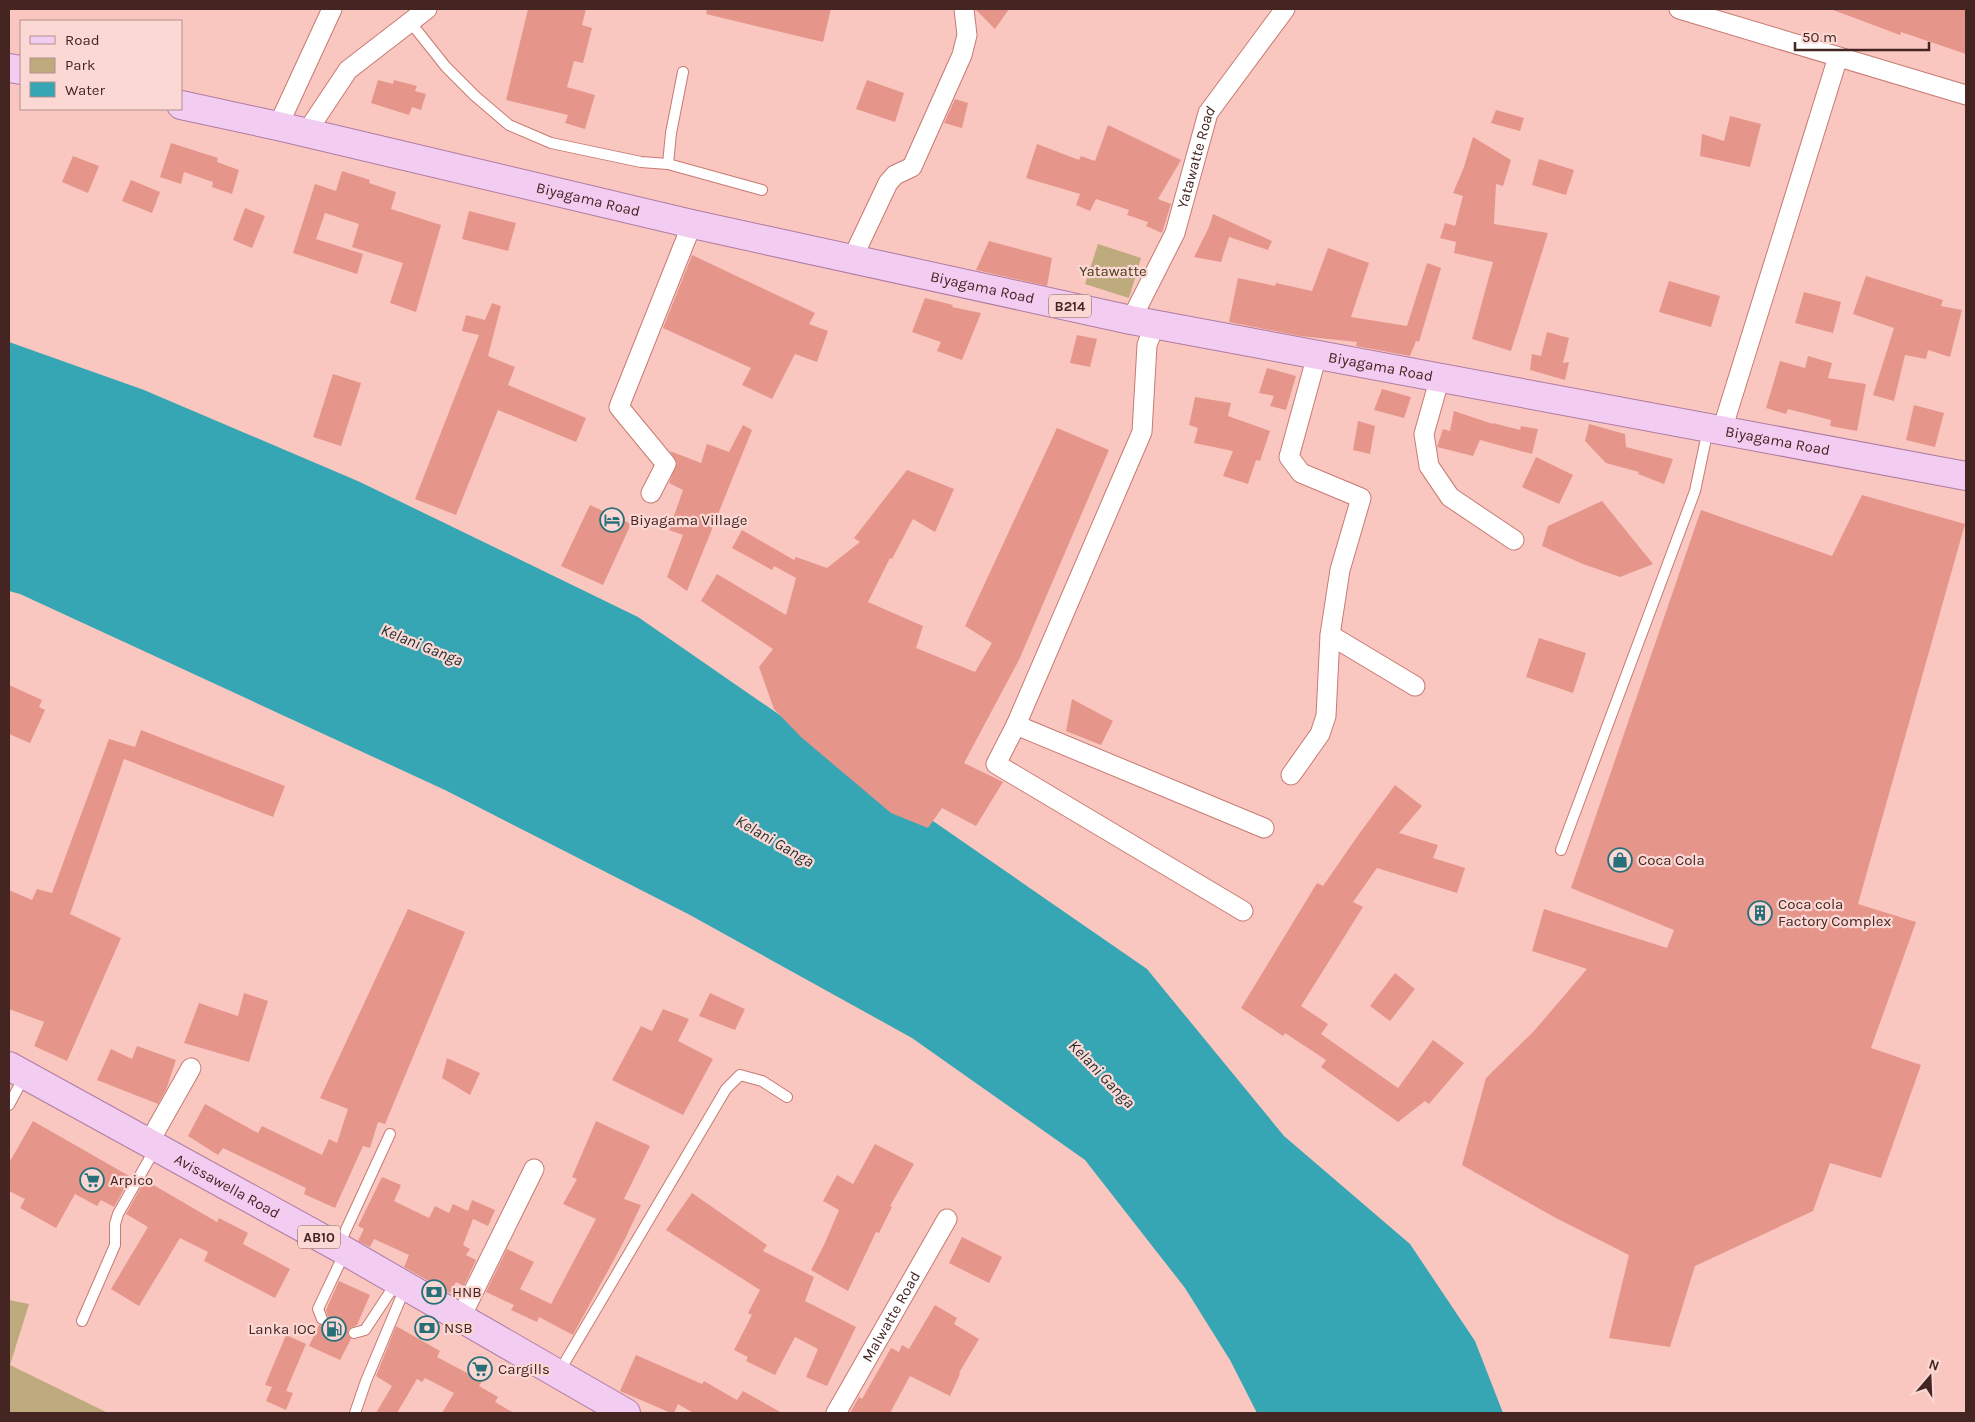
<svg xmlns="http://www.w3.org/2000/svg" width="1975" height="1422" viewBox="0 0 1975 1422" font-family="Karla,sans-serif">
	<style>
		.green { fill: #beab7d }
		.water { fill: #36a6b4 }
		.building { fill: #e6958b }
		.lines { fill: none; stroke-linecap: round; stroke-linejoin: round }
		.service-casing { stroke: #c77a71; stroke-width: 12 }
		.minor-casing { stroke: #c77a71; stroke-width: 21 }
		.primary-casing { stroke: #b07ba2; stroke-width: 30 }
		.service { stroke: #fff; stroke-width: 10 }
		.minor { stroke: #fff; stroke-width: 19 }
		.primary { stroke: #f2ccf1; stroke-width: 28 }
		.labels { text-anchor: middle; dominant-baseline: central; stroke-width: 4.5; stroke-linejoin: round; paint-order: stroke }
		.shield { fill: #fbd8d4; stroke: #7c5b57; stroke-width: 1 }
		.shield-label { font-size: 14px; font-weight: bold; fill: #452521 }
		.street-label { font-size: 15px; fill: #452521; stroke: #fbd8d4 }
		.park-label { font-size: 15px; fill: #473a19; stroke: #fbd8d4 }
		.poi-label { font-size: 15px; fill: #452521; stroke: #fbd8d4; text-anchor: start }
		.water-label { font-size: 16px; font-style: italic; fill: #1a2e31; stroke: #fbd8d4 }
	</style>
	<rect width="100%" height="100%" fill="#f9c7c0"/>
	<g class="green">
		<path d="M1098,244l43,14 -12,40 -44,-14z"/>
		<path d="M9,1300l20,4 -19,61 98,48h-99z"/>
	</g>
	<path class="water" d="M9,342l135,48 216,92 278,135 509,352 137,167 126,108 65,97 28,72h-246l-27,-53 -45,-72 -100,-128 -173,-122 -222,-123 -245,-125 -425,-196 -11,-3z"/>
	<g class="building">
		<path d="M528,9h58l-4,16 10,3 -9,35 -9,-2 -7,26 28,8 -10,34 -20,-6 3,-8 -62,-15z"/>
		<path d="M707,9h124l-8,33 -117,-28z"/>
		<path d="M975,9h34l-14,20z"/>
		<path d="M1834,9h132v45l-65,-22 -1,3 -67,-25z"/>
		<path d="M378,80l15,4 1,-4 23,6 -2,5 11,3 -5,16 -9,-3 -3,8 -38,-12z"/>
		<path d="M867,80l37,13 -9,29 -39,-13z"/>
		<path d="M955,99l13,4 -6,25 -18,-5z"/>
		<path d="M1496,110l28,8 -4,13 -29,-8z"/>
		<path d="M1730,116l31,8 -11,43 -50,-11 2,-22 22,7z"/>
		<path d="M1108,125l73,35 -23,39 13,5 -9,29 -16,-7 2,-4 -21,-7 2,-5 -33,-11 -6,12 -14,-6 4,-11 -54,-16 11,-34 42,16 2,-4 14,5z"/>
		<path d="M1473,137l38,23 -8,26 -7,-2 -2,40 54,9 -37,118 -39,-12 21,-77 -39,-9 2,-11 -16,-4 5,-15 10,3 8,-30 -10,-3 11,-26z"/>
		<path d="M171,143l47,15 -1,4 22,8 -7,24 -20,-7 1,-5 -29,-10 -3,12 -21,-7z"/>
		<path d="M73,156l26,10 -11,27 -26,-11z"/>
		<path d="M1539,159l35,11 -8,25 -34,-10z"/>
		<path d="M342,171l28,9 -1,3 27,9 -5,17 50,16 -25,87 -26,-9 13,-40 -51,-16 7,-23 -34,-11 -9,26 47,15 -6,20 -64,-21 22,-69 21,7z"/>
		<path d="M131,180l29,12 -8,21 -30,-12z"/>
		<path d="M245,208l20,8 -13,32 -19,-8z"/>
		<path d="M469,211l47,12 -8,28 -46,-12z"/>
		<path d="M1213,214l59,27 -4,9 -39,-13 -8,25 -27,-5 15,-30z"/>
		<path d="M989,241l63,17 -5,28 -71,-16z"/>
		<path d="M1328,248l41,15 -18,54 56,9 20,-63 14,5 -22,74 -3,-1 -6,15 -54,-10 1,-4 -57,-6 -71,-14 9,-44 37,8 1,-3 36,8z"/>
		<path d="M692,255l123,58 -6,11 19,7 -11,31 -22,-8 -23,45 -30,-14 9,-17 -88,-40z"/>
		<path d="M1866,276l77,24 -2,6 21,4 -12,47 -22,-7 -2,9 -21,-4 -11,46 -21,-6 21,-67 -41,-14z"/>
		<path d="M1669,281l51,15 -9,31 -52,-15z"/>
		<path d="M1804,292l37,10 -8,31 -38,-10z"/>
		<path d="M925,298l28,7 -1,2 29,6 -19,47 -25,-9 4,-9 -29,-10z"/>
		<path d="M492,303l9,3 -13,50 27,11 -7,18 78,33 -10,24 -78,-32 -42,105 -41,-16 64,-164 -17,-4 4,-16 19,5z"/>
		<path d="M1547,332l22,6 -6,25 6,-1 -4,18 -35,-10 2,-16 9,2z"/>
		<path d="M1077,335l20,4 -7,28 -20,-4z"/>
		<path d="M1808,356l24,7 -4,15 38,6 -9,47 -27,-5 1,-6 -43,-11 -2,5 -20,-6 14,-47 25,7z"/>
		<path d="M1267,368l29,8 -10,34 -16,-4 4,-10 -15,-3z"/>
		<path d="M333,374l28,9 -20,63 -28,-9z"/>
		<path d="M1382,389l29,8 -7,21 -30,-8z"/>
		<path d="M1195,397l36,6 -3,13 42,15 -10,30 -4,-1 -8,24 -25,-8 10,-25 -39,-8 4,-15 -9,-3z"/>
		<path d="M1914,405l30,8 -9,34 -29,-7z"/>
		<path d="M1454,411l39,13v-1l27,7 1,-4 17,3 -6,25 -52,-14 -7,16 -36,-9 6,-18 7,2z"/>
		<path d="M1358,421l17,5 -5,28 -17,-4z"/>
		<path d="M1589,424l36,10 1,13 47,12 -9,25 -26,-10 1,-2 -33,-9 -21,-22z"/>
		<path d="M743,425l9,5 -65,161 -20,-14 16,-42 -14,-5 14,-40 -14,-7 8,-20 -7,-12 31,12 6,-19 22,8z"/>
		<path d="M1057,428l52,22 -90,210 -55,103 39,19 -27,44 -34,-18 -14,20 -37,-15 -90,-76 -27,-28 -15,-42 14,-18 -72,-48 16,-27 69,41 10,-37 -22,-12 -2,4 -40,-22 10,-18 52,30 2,-3 31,11 33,-26 -6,-4 53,-68 47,19 -19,43 -22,-13 -21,40 -2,-1 -22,44 55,24 -7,22 59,24 17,-29 -27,-17z"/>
		<path d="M1536,457l37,18 -14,29 -37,-17z"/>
		<path d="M1862,495l103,29 -107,380 58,18 -45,126 50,17 -40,113 -51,-15 -17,48 -118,55 -25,81 -61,-9 20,-83 -75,-38 -92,-52 24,-87 48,-47 53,-62 -55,-18 12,-42 123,39 7,-18 -103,-42 130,-378 131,46z"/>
		<path d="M1602,501l51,63 -33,13 -37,-13 -41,-18 6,-20z"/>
		<path d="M590,505l41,19 -28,61 -42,-19z"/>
		<path d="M1539,638l47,15 -13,40 -47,-16z"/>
		<path d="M9,685l33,15 -3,7 6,3 -15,33 -21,-9z"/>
		<path d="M1072,699l41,22 -12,24 -35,-14z"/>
		<path d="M141,730l144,56 -12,31 -149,-58 -54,155 51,24 -54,123 -33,-15 10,-24 -35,-13v-119l23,10 5,-11 15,4 57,-154 26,8z"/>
		<path d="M1395,785l27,21 -23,27 39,12 -5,13 32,10 -8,25 -80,-25 -24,34 10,5 -62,99 27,18 -7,10 77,54 35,-48 31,23 -35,41 -4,-3 -27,21 -77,-55 5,-7 -41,-27 -2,3 -42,-28 76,-125 6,3 36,-52z"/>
		<path d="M408,909l57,23 -80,192 -7,-2 -8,26 -7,-2 -28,62 -31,-14 2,-6 -83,-40 -5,7 -30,-19 17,-32 53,29 4,-7 60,29 7,-16 8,4 11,-34 -28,-11z"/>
		<path d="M1395,973l20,16 -25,32 -20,-15z"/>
		<path d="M244,993l24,8 -19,61 -65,-19 15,-40 39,13z"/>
		<path d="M710,993l35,16 -10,21 -36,-14z"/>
		<path d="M663,1009l26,10 -11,22 35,18 -30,56 -71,-35 29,-54 11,5z"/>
		<path d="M137,1046l39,14 -10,30 -8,14 -61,-24 14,-31 21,10z"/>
		<path d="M447,1058l33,15 -10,22 -28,-17z"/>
		<path d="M33,1121l98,56 -17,30 -13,-7 -4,6 -22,-12 -19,34 -36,-20 5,-9 -16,-8v-28z"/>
		<path d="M596,1121l54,25 -26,53 17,6 -18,38 -50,92 -34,-18 -2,5 -26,-12 3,-5 -28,-13 21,-43 27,13 -14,27 31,15 45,-85 -33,-15 14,-25 -5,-2z"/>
		<path d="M875,1144l39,20 -24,42 2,1 -13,26 -3,-1 -28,59 -37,-21 13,-25 15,-35 -16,-9 14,-26 16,9z"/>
		<path d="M382,1177l19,8 -7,16 35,17 6,-12 14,7 4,-9 15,7 4,-11 23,10 -7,16 -15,-7 -10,26 7,4 -4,6 10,5 -12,26 -8,-4 -6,11 -46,-26 5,-12 -35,-16 -4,8 -12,-6 6,-12 -6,-3z"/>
		<path d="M145,1180l72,42 2,-4 29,15 -5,11 47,25 -15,29 -71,-37 4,-9 -28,-14 -41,68 -28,-17 37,-62 -22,-13z"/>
		<path d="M692,1193l75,52 -4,6 51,26 -9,24 51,26 -29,59 -21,-9 12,-28 -23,-12 -20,38 -29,-14 2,-4 -14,-7 18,-35 -4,-2 12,-23 -94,-60z"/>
		<path d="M962,1237l40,20 -13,26 -40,-20z"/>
		<path d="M339,1281l31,14 -13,30 -7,3 -2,3v4l3,4 -11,21 -31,-14 10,-21 5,1 4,-3v-6l-2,-7z"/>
		<path d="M935,1305l22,13 -3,6 25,15 -20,34 1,1 -10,22 -40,-20 -20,37h-40l9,-16 3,2 29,-51 8,4 3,-7 7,4z"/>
		<path d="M396,1326l44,25 -3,6 45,24 -3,5 19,11 -3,5 19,11h-72l12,-20 -29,-15 -3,4 -5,-3 -20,34h-21l16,-27 -16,-10z"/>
		<path d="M286,1335l20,9 -20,47 7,2 -7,17 -20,-9 6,-14 -7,-2z"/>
		<path d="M636,1355l66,29 2,-3 33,19 6,-9 39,22h-89l-15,-9 -4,9h-3l-51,-22z"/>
	</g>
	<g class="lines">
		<g class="service-casing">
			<g id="service">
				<path d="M411,23l35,44 29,29 34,29 42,18 90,19 27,2 3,-31 12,-61"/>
				<path d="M668,164l94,26"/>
				<path d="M1561,850l134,-359 13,-62"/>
				<path d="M9,1105l16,-30"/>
				<path d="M338,1247l52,-113"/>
				<path d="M322,1319l-4,-10 27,-57"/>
				<path d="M82,1321l33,-76v-21l3,-10 37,-65"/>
				<path d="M354,1333l11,-3 31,-47"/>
				<path d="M559,1372l167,-283 14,-14 22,6 25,16"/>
				<path d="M355,1413l11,-32 39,-93"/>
			</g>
		</g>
		<g class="minor-casing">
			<g id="minor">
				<path d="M1679,9l287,86"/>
				<path d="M278,126l54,-117"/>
				<path d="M306,133l42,-63 79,-61"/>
				<path d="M852,259l36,-76 7,-8 17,-8 50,-112 5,-20 -3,-26"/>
				<path id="s1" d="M1131,320l44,-87 33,-120 77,-104"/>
				<path d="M1155,324l-8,21 -5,87 -126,293 248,103"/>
				<path d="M1440,377l-16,57 5,32 21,31 64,43"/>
				<path d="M1722,430l116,-373"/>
				<path d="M651,493l15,-29 -47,-57 73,-183"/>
				<path d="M1330,635l85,51"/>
				<path d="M1018,721l-22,43 247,147"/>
				<path d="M1291,775l29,-41 6,-18 4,-81 10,-65 21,-72 -60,-25 -12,-16 28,-102"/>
				<path d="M148,1144l43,-76"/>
				<path d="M460,1319l74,-150"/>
				<path id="s2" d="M836,1413l111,-194"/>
			</g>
		</g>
		<g class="primary-casing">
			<g id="primary">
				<path d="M9,68l12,2"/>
				<path id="s3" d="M181,105l97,21 414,98 439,96 835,156"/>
				<path id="s4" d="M9,1066l329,181 288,166"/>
			</g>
		</g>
		<use href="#service" class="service"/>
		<use href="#minor" class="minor"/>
		<use href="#primary" class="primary"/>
	</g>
	<defs>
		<g id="hotel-ring" transform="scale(1.25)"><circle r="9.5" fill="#fbd8d4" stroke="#27707a" stroke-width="1.5"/><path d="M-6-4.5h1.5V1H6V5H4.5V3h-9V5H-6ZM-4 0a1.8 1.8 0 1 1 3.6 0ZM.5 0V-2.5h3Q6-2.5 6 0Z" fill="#27707a"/></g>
		<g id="shop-ring" transform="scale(1.25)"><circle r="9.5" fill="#fbd8d4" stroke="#27707a" stroke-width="1.5"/><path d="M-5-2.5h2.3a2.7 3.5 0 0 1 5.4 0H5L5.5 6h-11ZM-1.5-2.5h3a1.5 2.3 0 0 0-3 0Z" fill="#27707a"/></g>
		<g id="building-ring" transform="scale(1.25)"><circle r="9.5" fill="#fbd8d4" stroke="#27707a" stroke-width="1.5"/><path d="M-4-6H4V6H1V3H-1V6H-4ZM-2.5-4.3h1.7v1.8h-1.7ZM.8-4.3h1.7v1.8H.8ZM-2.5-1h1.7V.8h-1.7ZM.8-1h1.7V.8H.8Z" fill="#27707a"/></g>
		<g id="supermarket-ring" transform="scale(1.25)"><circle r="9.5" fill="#fbd8d4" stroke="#27707a" stroke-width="1.5"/><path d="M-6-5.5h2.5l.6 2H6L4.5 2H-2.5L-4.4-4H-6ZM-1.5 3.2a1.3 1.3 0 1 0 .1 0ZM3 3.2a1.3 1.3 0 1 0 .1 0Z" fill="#27707a"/></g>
		<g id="bank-ring" transform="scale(1.25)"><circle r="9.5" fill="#fbd8d4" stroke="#27707a" stroke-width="1.5"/><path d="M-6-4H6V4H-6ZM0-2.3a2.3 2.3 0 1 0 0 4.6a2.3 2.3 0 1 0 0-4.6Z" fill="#27707a"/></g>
		<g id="fuel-ring" transform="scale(1.25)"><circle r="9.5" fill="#fbd8d4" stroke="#27707a" stroke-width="1.5"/><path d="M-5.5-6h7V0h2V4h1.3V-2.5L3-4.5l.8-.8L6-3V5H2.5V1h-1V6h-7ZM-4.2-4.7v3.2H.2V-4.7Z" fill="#27707a"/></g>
	</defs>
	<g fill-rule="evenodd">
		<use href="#hotel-ring" x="612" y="520"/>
		<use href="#shop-ring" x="1620" y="860"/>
		<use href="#building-ring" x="1760" y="913"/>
		<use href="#supermarket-ring" x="92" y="1180"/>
		<use href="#bank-ring" x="434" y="1292"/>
		<use href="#bank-ring" x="427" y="1328"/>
		<use href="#fuel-ring" x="334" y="1329"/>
		<use href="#supermarket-ring" x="480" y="1369"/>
	</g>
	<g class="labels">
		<g class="shield">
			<rect x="1049" y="294.5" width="42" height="23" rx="4"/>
			<rect x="298" y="1225.5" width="42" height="23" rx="4"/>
		</g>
		<g class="shield-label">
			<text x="1070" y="306">B214</text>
			<text x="319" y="1237">AB10</text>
		</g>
		<g class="street-label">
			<text stroke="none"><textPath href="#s1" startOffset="176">Yatawatte Road</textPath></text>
			<text stroke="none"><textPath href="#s3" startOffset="418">Biyagama Road</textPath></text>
			<text stroke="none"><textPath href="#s3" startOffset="822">Biyagama Road</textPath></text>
			<text stroke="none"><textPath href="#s3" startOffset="1228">Biyagama Road</textPath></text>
			<text stroke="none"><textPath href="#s3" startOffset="1632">Biyagama Road</textPath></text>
			<text stroke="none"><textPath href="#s4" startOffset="249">Avissawella Road</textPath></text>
			<text stroke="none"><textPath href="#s2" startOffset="111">Malwatte Road</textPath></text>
		</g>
		<g class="park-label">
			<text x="1113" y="271">Yatawatte</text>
		</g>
		<g class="poi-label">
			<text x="630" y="520">Biyagama Village</text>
			<text x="1638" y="860">Coca Cola</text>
			<text x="1778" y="904">Coca cola<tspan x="1778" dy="17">Factory Complex</tspan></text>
			<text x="110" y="1180">Arpico</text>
			<text x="452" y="1292">HNB</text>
			<text x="444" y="1328">NSB</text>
			<text x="316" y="1329" text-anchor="end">Lanka IOC</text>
			<text x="498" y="1369">Cargills</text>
		</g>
		<g class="water-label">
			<text transform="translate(422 645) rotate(22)">Kelani Ganga</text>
			<text transform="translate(775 841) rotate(30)">Kelani Ganga</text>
			<text transform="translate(1102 1074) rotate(46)">Kelani Ganga</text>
		</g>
	</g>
	<rect width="1975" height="1422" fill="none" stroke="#452521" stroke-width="20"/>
	<rect x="20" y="20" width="162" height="90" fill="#fbd8d4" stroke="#b2908c"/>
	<rect x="30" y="36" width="25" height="8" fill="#f2ccf1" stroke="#b2908c"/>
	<text x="65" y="45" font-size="15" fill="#452521">Road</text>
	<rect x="30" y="58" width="25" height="15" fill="#beab7d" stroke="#b2908c"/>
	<text x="65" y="70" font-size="15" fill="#452521">Park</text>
	<rect x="30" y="82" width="25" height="15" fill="#36a6b4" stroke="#b2908c"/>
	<text x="65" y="95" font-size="15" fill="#452521">Water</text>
	<g transform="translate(1930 1377) rotate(19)" stroke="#fbd8d4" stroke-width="4" paint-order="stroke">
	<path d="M0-4L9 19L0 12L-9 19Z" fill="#452521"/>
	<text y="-8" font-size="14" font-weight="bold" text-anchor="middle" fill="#452521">N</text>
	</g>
	<path d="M1795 42v8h134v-8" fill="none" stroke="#452521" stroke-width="2.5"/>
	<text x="1802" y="42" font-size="15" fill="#452521" stroke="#fbd8d4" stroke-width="4" paint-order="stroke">50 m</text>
</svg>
